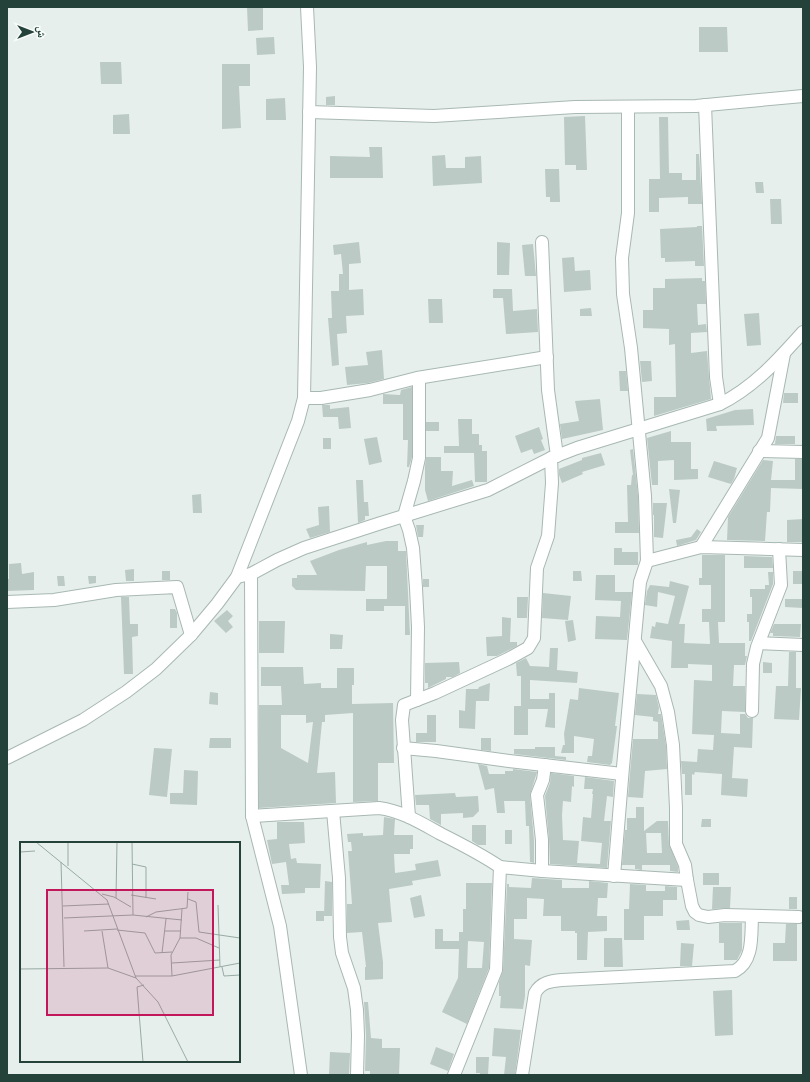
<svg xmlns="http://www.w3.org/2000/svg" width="810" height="1082" viewBox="0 0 810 1082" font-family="Overpass,'Noto Naskh Arabic',sans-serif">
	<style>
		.building { fill: #bbcac4; fill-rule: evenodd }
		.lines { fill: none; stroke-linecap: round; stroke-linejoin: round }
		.minor-casing { stroke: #a8b8b2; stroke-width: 14 }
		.minor { stroke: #fff; stroke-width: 12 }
		.inset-road { fill: none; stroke: #98aaa4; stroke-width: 1 }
		.view { fill: #c2185b; fill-opacity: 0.15; stroke: #c2185b; stroke-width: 2 }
		.inset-edge { fill: none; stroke: #24423a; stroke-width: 2 }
	</style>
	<rect width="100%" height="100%" fill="#e6efeb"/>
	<g class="building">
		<path d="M247,7h16v23l-15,1z"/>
		<path d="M699,27h28l1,25h-29z"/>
		<path d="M274,37l1,17 -18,1 -1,-17z"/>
		<path d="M100,62h21l1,22h-21z"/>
		<path d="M222,64h28v22h-11l2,42 -19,1z"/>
		<path d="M335,96v9h-9v-8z"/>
		<path d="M285,98l1,22h-20v-21z"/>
		<path d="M129,114l1,20h-17v-19z"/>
		<path d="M585,116l2,54h-11v-5h-11l-1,-48z"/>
		<path d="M659,117h9l1,56h13v7h14v-26h3l3,50h-14v-7l-29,1v14h-10v-33h11z"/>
		<path d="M369,147h13l1,31h-53v-22l40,1z"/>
		<path d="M445,155l1,13h19v-11l16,-1 1,27 -49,3 -1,-30z"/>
		<path d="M545,169h14l1,33h-10v-5h-4z"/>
		<path d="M755,182h8l1,11h-8z"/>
		<path d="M770,199h11l1,25h-11z"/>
		<path d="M697,226h5l2,40h-9v-5l-30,1v-4h-4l-1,-29 37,-2z"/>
		<path d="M359,242l2,21 -12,1v26l14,-1 1,26 -18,1 1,17 -10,1 2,31 -7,1 -4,-48h4l-1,-27h8v-17h4l-2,-20 -7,1 -1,-10z"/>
		<path d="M497,242l13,1 -1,32h-12z"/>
		<path d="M533,244l3,32h-11l-3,-31z"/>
		<path d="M574,257l1,14 15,-1 1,20 -27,2 -2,-34z"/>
		<path d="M702,278v3h3l1,23h-9l1,21 8,-1 1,8 -16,1v20l16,-2 2,26 2,22 -57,17v-19h22l-1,-53 -6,1v-16l-26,-1v-18h10v-22h12v-9z"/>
		<path d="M493,289h19l1,22 24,-2 1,23 -32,2 -3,-36h-10z"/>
		<path d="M428,299h14l1,24h-14z"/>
		<path d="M591,308l1,8h-12v-7z"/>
		<path d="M759,313l2,32 -14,1 -3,-32z"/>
		<path d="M382,350l2,29 -16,4 -21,2 -2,-18 23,-2 -2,-13z"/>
		<path d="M640,361h11l1,20 -10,1z"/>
		<path d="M619,371h7l2,20h-8z"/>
		<path d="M412,387v70l-3,10h-2l1,-27h-5v-36h-20v-10l17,1 1,-5z"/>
		<path d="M784,393h14v10h-15z"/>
		<path d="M600,399l3,31 -41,9 -2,-15 19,-3 -4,-20z"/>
		<path d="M322,405h8v4l19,-2 2,21 -12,1 -1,-12h-15z"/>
		<path d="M753,409l1,16 -38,1 1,5h-10l-1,-12 29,-9z"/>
		<path d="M458,419h14v15h7v11h3v6h5v31h-12l-1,-29h-30v-7h15z"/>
		<rect x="426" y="422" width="13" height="9"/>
		<path d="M539,427l4,12 -2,1 4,10 -11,4 -2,-5 -11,4 -6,-17z"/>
		<path d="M671,431v11h20v27h7v10l-24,1v-20l-16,1v24h-6l-5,-47z"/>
		<path d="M776,436h19v8h-20z"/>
		<path d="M377,437l5,25 -13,3 -5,-26z"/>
		<rect x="323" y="438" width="8" height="11"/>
		<path d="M633,449l5,47 1,37h-24v-11h13l-1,-37h4l1,-10h1l-3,-25z"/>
		<path d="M601,453l4,12 -23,7 1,2 -21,9 -3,-8v-6l23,-9v-2z"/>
		<path d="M426,457h15v14h12l-1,15 20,-6 2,6 -46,15 -3,-11v-24z"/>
		<path d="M795,459h8v30l-32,-1 -1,24h-3l-2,29 -38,-1 1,-23 35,-57 10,1 -2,19h24z"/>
		<path d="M714,461l23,7 -3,11 -3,5 -23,-7z"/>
		<path d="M356,480h7l1,22h4l1,14h-4v4l-7,3z"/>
		<path d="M669,489l11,1 -4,33h-3z"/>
		<path d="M201,494l1,19h-9l-1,-18z"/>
		<path d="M653,503h14l-4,35 -9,-1v-22h-1z"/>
		<path d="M329,506l1,26 -20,6 -4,-9 13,-4 -1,-18z"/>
		<path d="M803,519v23h-16v-22z"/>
		<path d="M416,525h8l-1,12h-5z"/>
		<path d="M697,529l4,3 -5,8 -19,6 -1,-6 15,-3z"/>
		<path d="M386,541h12v10h8l4,84h-5v-29h-21v5h-18v-12h21v-33h-21l-1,25 -69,-1 -4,-4v-8h5v-3h20l-7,-14 29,-11 28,-8v3z"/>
		<path d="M614,548h8v4h16v13h-24z"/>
		<path d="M702,555h23v67h-7l1,21h26v13h2l-2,9h-11l-1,21h12v26l-23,-1 -1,22 19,1v-20h5l3,4h5l-1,30 -18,-1 -2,31 16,1 -1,18 -26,-2 1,-21 -27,-2 -1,3 -2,-1v21h-7v-21h-3l-1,-13 16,1 1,-13 15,1 1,-15 -22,-1 2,-54 18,1v-16l-24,-1v4h-17l1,-27 -22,-3 2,-12 3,1 1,-5 12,2 7,-28 -17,-4 -1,15 -12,-2 2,-14 3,-6 19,2 1,-6 19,5 -10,38h6l-1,19 26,1 -1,-22h-7v-13h9v-24h-12v-7h3z"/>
		<path d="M744,556l28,1 1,11h-29z"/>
		<path d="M21,563l1,11 12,-2v18l-27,1v-12h2v-15z"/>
		<path d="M134,569v12h-8l-1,-11z"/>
		<rect x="162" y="571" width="8" height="9"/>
		<path d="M573,571h8l1,10h-9z"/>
		<rect x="793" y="571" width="10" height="13"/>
		<path d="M768,572h5v12l-22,57h-2v-19h-2v-8h5v-17h-2v-8h15v-4h4z"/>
		<path d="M596,575h19v17h17l-5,48 -32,-1 1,-23 24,1 1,-16 -26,-1z"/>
		<path d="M57,576h7l1,10h-7z"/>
		<path d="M88,576h8v7l-7,1z"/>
		<rect x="423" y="579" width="6" height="8"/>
		<path d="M543,593l28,3 -3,24 -26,-2z"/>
		<path d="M121,597h8l1,27h8v12l-6,1 1,37h-9z"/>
		<path d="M517,597h11l-1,21h-10z"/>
		<path d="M785,599h18v9l-18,-1z"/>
		<path d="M170,609h5l2,4v15h-7z"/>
		<path d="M227,610l6,6 -5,5 5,6 -7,6 -12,-12z"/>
		<path d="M502,617l9,1 -1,24h7v4l-20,10h-10l-1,-19 16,-1z"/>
		<path d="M573,620l3,20 -8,2 -3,-21z"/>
		<path d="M259,621h26l-1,32h-25z"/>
		<path d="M774,624h27l-1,13 -27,-1v-3h-3z"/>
		<path d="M330,634l13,1 -1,14h-12z"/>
		<path d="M550,648h8l-1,22 21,2 -1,11 -47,-3v19h19v-6h6v35l-10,-1 3,-18h-20v26h-14v-29h7v-30h-4l-1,-13 10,-5 4,8 19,1z"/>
		<path d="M789,652h7v36h5l-2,32 -25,-1 2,-33h12z"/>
		<path d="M459,662l1,11 -7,4h-7v2l-18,9v-5h-3v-20z"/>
		<path d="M763,662l9,1v10h-9z"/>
		<path d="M261,667h42l1,17 17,-1v5h16v-20h17v17h-2v19l41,-1 1,60h-16v38l-25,1v-89l-28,2v7h-3l-5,51 18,-1 1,31 -77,5v-103h23l-1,-19h-20zM281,715h25v8l7,-1 -5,41 -27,-15z"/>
		<path d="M490,683l-1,18h-13l-1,28 -16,-1v-18l6,1 1,-22h12l1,-2z"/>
		<path d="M579,688l40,5 -4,33h2l-5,37 -2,2 -23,-3 1,-6h4l2,-17 -20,-3v17h-13l2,-8h2l-1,-11 6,-35 8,1z"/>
		<path d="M210,692l8,1v12l-9,-1z"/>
		<path d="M637,694l19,1 3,13 -1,6h3l5,32 1,23 -22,2 -2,27 -15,-1 5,-58h25v-17l-5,-1v-4l-18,-2z"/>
		<path d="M427,715h9v27h-20v-9h11z"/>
		<path d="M210,738h21v10h-22z"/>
		<path d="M481,738h10v13l-10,-1z"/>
		<path d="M535,747h20v9l11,1v3l-52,-6v-5h21z"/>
		<path d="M154,748l18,1 -5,48 -18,-2z"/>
		<path d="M478,764l9,2 2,8h16v-3h8v-2l24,3 -7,23 4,45v23l-4,-1 -1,-36h-3l-1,-25h-21l1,12h-8l-3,-25 -9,2z"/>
		<path d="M184,770l14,1 -1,34 -27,-1v-11h13z"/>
		<path d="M551,773l23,3v11l-2,-1 -1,16 -8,-1 -1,14 1,25 16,1 -2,22 23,1 2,-21 -21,-2 2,-24 8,1 2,-24h-1l1,-5h-9l1,-12 29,4 -1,16 -6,-1 -3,25h7l-4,47 -57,-4 -1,-25 -4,-43 5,-13z"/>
		<path d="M455,793l1,4 22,-1 1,15 -6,6 -10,1v-5l-22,1v11l-11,-6 -1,-14h-13l-1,-10z"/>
		<path d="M636,807h8v24l13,-10h11l1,23 9,23v5l-8,-1v-6h-28v5l-7,-1v-4h-13l3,-35h2v-12h9zM646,833h15l1,20h-15z"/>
		<path d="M384,817l11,2 -1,16h19v14h-3v5h-16l1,19 21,-3 -1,-6 23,-4 3,16 -29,5 1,4 -24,4 3,33 -14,1 5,39v17l-18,1v-13h1l-4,-35 -15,1v-29h5l-4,-53h4l-1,-9h-3l-1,-8 16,-1v3l20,-1z"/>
		<path d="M702,819h9v8h-10z"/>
		<path d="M277,822h27l1,21 -16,1 2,15 5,-1 1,5 24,1 -1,24h-15v5l-23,1 -1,-9h8l-3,-23 -14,2 -5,-24 10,-1z"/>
		<path d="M472,825h14v20h-8l-6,-4z"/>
		<rect x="505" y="830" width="7" height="14"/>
		<rect x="703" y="873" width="16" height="12"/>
		<path d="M532,878l30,2v8h27v-7l19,2 -1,15h-9l-1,18h10v15l-19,1 -1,28h-10v-27h-2v-2h-14v-15h-18l1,-17 -17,-1v21h-13v20l18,1 -2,26 -5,-1v31l-2,13 -23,-1 1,-12h-2v-14l4,-12 4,-86h2v3l22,1z"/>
		<path d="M325,881l7,1v34h-8z"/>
		<path d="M466,883h26l-3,85 -22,56 -25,-12 16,-34 1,-29h-24v-20h8v12h16v-9h4v-23h3zM468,941l16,1 -2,26h-15z"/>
		<path d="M630,884l16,1v6h19v-5l12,1v13h-14v16h-19v24h-20v-31h5z"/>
		<path d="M713,887h18l-1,21 -18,1z"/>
		<path d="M421,895l4,21 -11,2 -4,-20z"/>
		<rect x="789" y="897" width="8" height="12"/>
		<rect x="316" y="911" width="8" height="10"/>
		<path d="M689,920l1,10h-13l-1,-9z"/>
		<path d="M719,923h23v27l-5,10h-13v-17h-5z"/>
		<path d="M786,924h11v37h-24v-18h12z"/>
		<path d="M604,938h18l1,29h-19z"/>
		<path d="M681,943l13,1 -2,22h-12z"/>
		<path d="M732,990l1,45 -18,1 -2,-45z"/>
		<path d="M364,1002h4l3,36 11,1v9h18l-1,27h-29v-4h-5l1,-36z"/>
		<path d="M494,1028l27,2 -6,45h-11l2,-18 -14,-1z"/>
		<path d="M436,1047l18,7 -6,17 -18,-7z"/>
		<path d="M330,1052l20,1 -1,22h-20z"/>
		<path d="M476,1057h13l-1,18h-8v-2h-4z"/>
	</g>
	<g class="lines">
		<g class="minor-casing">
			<g id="minor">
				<path d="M705,105l11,272 4,27"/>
				<path d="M309,112l125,4 141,-9 121,-1 107,-10"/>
				<path d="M542,242l6,148 9,66"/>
				<path d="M304,398h17l49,-8 47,-12 130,-21"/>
				<path d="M759,451l44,1"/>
				<path d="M701,547l67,-109 16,-84"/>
				<path d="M647,561l54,-14 102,3"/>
				<path d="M251,574l1,242 28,110 21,149"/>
				<path d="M237,577l14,-3 26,-14 27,-12 77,-25 107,-33 63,-32 26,-10 143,-44c34,-17 58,-44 83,-72"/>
				<path d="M7,602l47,-2 62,-10 61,-3 14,48"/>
				<path d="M635,641l26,45 7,26 5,33 3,63v36l9,21 2,15 5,26 3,6 4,3 9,2 17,-2 74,2"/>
				<path d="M759,643l44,2"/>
				<path d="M417,700l1,-73 -2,-39 -3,-40 -4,-18 -5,-14 10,-35 5,-23v-80"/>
				<path d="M752,711l1,-47 4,-17 24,-62 -2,-36"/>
				<path d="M403,748l33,3 73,10 113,13"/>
				<path d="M7,758l76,-38 43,-28 30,-23 35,-34 26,-31 20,-27 61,-156 6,-23 6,-331 -3,-60"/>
				<path d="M333,811l6,67 1,59 2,16 12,35 3,22 1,25 -1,40"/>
				<path d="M252,816l127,-8c23,3 42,15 62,26 20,10 40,20 59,33l-4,103 -42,105"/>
				<path d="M409,817l-7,-97 2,-15 31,-12 73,-34 20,-11 6,-10 3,-70 11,-32 4,-53 -1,-25"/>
				<path d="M500,867l42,4 145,9"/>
				<path d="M542,871v-31l-5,-45 6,-15 2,-15"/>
				<path d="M614,876l9,-109 17,-185 7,-21 -2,-65 -14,-148 -8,-54 -1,-36 6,-45v-106"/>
				<path d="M522,1075l13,-82c6,-11 16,-12 27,-13l173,-9c19,-10 16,-36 17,-55"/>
			</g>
		</g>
		<use href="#minor" class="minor"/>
	</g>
	<g transform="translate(20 842)">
		<rect width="220" height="220" fill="#e6efeb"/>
		<path class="inset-road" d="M16,0l71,58 29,78M112,0l1,73M0,10l15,-1M41,20l3,105M112,22l14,3v31M48,24v-24M82,52l12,3 17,10M111,53l25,4M96,56l1,-56M168,57l8,3 3,30 41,6M198,63l2,62M43,64l46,-2M126,75l10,-5 31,-4 1,-16M44,76l69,-3 49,5M97,88l28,3 10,20 17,-1M64,89l33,-2M82,89l6,37M145,89h16M160,96l2,-29M142,111l4,-34M152,121l48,-3M202,125l2,9 16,-1M0,127l88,-1 28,10 22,24 30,60M115,134h37l68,-13M152,134l-1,-21 9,-17h16l23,10M123,220l-6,-75 7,-2"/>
		<path class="view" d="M27,48h166v125h-166z"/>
		<rect width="220" height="220" class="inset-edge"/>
	</g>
	<rect width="810" height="1082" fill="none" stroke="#24423a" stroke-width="16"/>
	<g transform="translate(32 32) rotate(90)" stroke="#f7fbf9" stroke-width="3" paint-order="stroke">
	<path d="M0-3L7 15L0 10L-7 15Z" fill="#24423a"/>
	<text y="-6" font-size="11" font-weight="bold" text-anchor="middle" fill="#24423a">ش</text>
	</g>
</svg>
